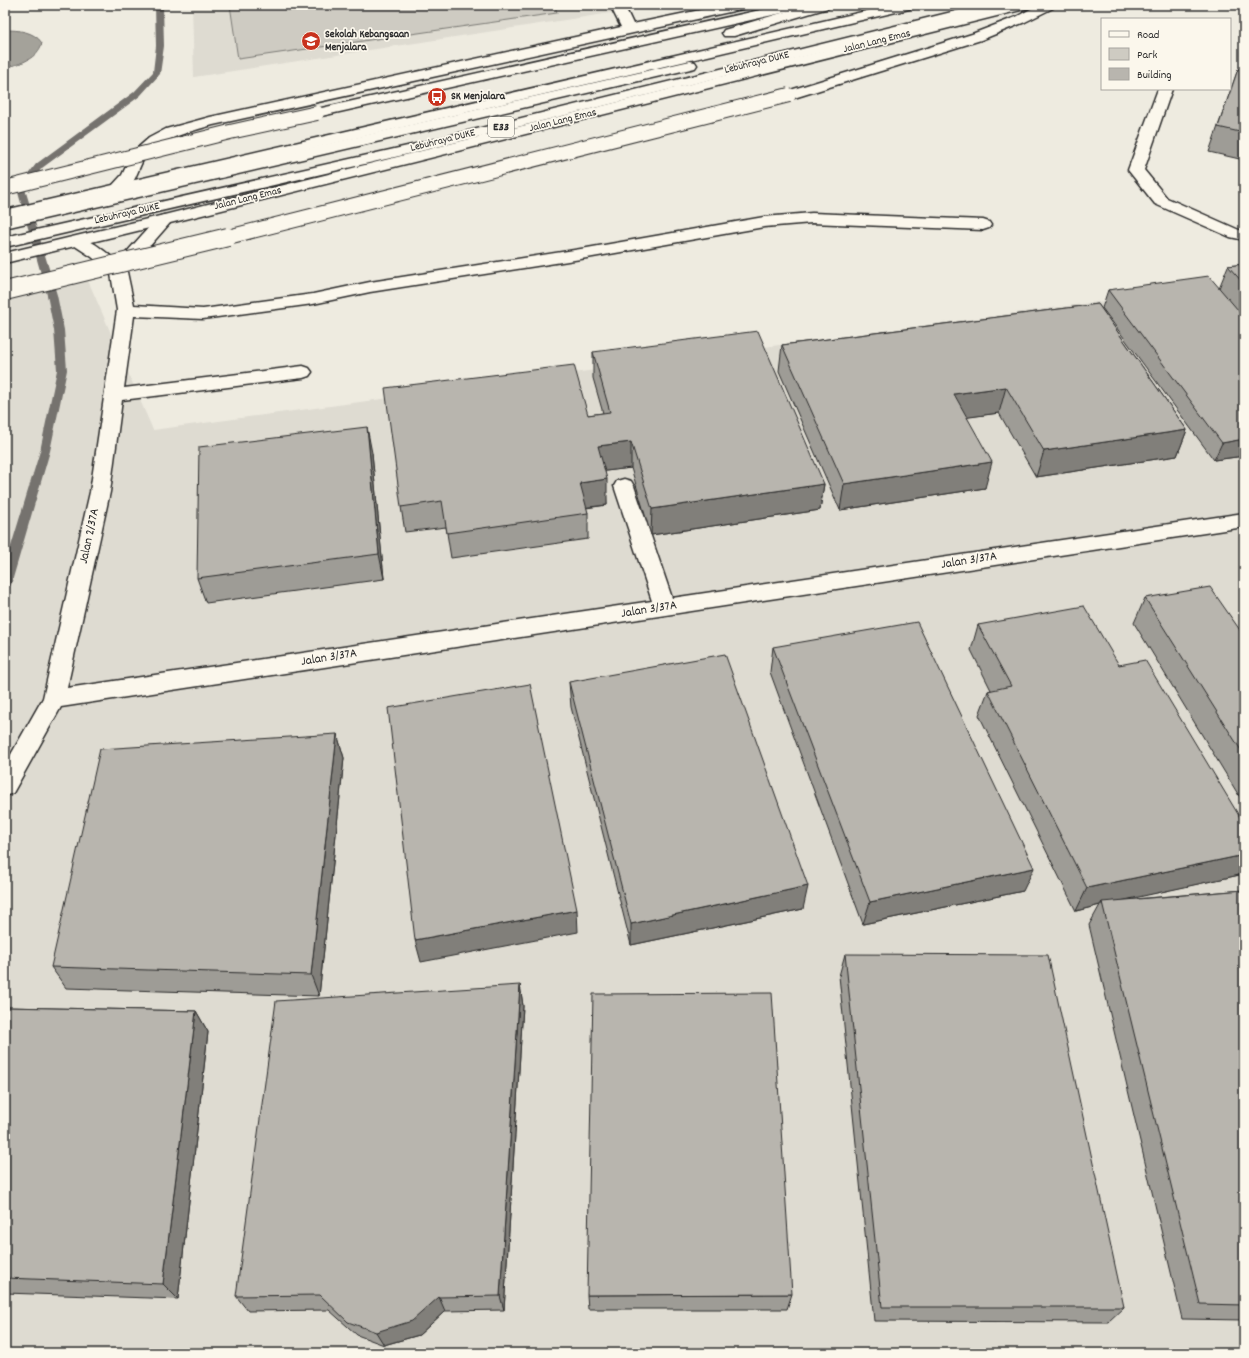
<svg xmlns="http://www.w3.org/2000/svg" width="1249" height="1358" viewBox="0 0 1249 1358" font-family="Dekko,sans-serif">
	<style>
		.built { fill: #dedbd1 }
		.green { fill: #cecbc2; stroke: #7c7b76 }
		.water { fill: #a4a29a; stroke: #74726e }
		.lines { fill: none; stroke-linecap: round; stroke-linejoin: round }
		.stream { fill: #74726e; fill-rule: evenodd }
		.minor-casing { stroke: #2b2b2b; stroke-width: 3 }
		.major-casing { stroke: #2b2b2b; stroke-width: 3 }
		.highway-casing { stroke: #2b2b2b; stroke-width: 3 }
		.minor { fill: #fbf7ec; fill-rule: evenodd }
		.major { fill: #fbf7ec; fill-rule: evenodd }
		.highway { fill: #fbf7ec; fill-rule: evenodd }
		.highway-bridge-far1-casing { stroke: #2b2b2b; stroke-width: 16; stroke-linecap: butt }
		.highway-bridge-casing { stroke: #2b2b2b; stroke-width: 20; stroke-linecap: butt }
		.highway-bridge-far1 { stroke: #fbf7ec; stroke-width: 14 }
		.highway-bridge { stroke: #fbf7ec; stroke-width: 18 }
		.wall { fill: #9e9c96; stroke: #2b2b2b }
		.shaded-wall { fill: #817f7a; stroke: #2b2b2b }
		.building { fill: #b8b5ae; stroke: #2b2b2b }
		.labels { text-anchor: middle; dominant-baseline: central; stroke-width: 3.5; stroke-linejoin: round; paint-order: stroke }
		.far-poi-label { font-size: 11px; font-weight: bold; fill: #2b2b2b; stroke: #fbf7ec; text-anchor: start }
		.far-street-label { font-size: 11px; fill: #2b2b2b; stroke: #fbf7ec }
		.shield { fill: #fbf7ec; stroke: #696865; stroke-width: 1 }
		.shield-label { font-size: 12px; font-weight: bold; fill: #2b2b2b }
		.street-label { font-size: 13px; fill: #2b2b2b; stroke: #fbf7ec }
	</style>
	<rect width="100%" height="100%" fill="#eeebe0"/>
	<filter id="ink" filterUnits="userSpaceOnUse"><feTurbulence type="fractalNoise" baseFrequency=".025" numOctaves="2"/><feDisplacementMap in="SourceGraphic" scale="8" xChannelSelector="R" yChannelSelector="G"/><feConvolveMatrix kernelMatrix="1 2 1 2 8 2 1 2 1" color-interpolation-filters="sRGB"/></filter>
	<g filter="url(#ink)">
		<g class="built">
			<path d="M192,5h471l-469,72z"/>
			<path d="M80,262l73,168 1091,-148v1071h-1239v-1069z"/>
		</g>
		<path class="green" d="M230,5h325l2,8 -319,46z"/>
		<path class="water" d="M5,30c13,0 29,1 37,13 -4,15 -22,22 -37,24z"/>
		<g class="lines">
			<path class="stream" d="M155,5h8l1,41 -4,28 -20,22 -98,72 -17,21 32,106 7,35 3,40 -17,81 -39,134 -2,3 -4,1v-23l35,-115 17,-81 -3,-40 -7,-35 -30,-106 19,-25 98,-72 19,-20 3,-26z"/>
			<g class="minor-casing">
				<g id="minor">
					<path d="M610,5h14l9,19 91,-19h26l-2,3 -5,1 -530,116c-24,7 -49,12 -67,31 -10,11 -10,40 -32,34l-3,-3 11,-12 11,-23 16,-14 17,-9 44,-12 411,-90z"/>
					<path d="M1158,89h14l-28,81 23,28 72,32h5v10l-14,-3 -75,-33 -27,-34z"/>
					<path d="M812,213l171,7 6,2 2,3 -2,3 -6,2 -171,-7 -48,4 -177,31 -217,34 -57,12 -110,15 -69,-3 -10,72 179,-22 6,2 3,4 -3,4 -6,2 -181,22 -12,92 -43,196 585,-87 -38,-115 3,-5 7,-2 7,2 3,5 38,112 572,-85v14l-1183,180 -48,86 -8,3v-31l38,-67 47,-206 27,-182 -6,-36 -19,-17 -20,-13 -2,-3 2,-3c16,-4 34,15 46,24l40,-45 6,-2 6,2 2,3 -2,3 -43,49 7,33 69,4 110,-15 57,-12 217,-34 177,-31z"/>
				</g>
			</g>
			<g class="major-casing">
				<g id="major">
					<path d="M809,5h21l-2,3 -94,28h-10l-2,-3 2,-3z"/>
					<path d="M892,5h24l-2,3 -5,1 -904,211v-10z"/>
					<path d="M1008,5h23l-2,3 -859,215 -165,40v-10l159,-38z"/>
				</g>
			</g>
			<g class="highway-casing">
				<g id="highway">
					<path d="M782,5h25l-2,3 -5,1 -483,108 -5,-1 -2,-3 2,-3 5,-1z"/>
					<path d="M980,5h23l-2,3 -589,145 -407,94v-10l407,-92z"/>
					<path d="M1038,5h17l-2,3 -28,14 -44,18 -187,58 -5,1 -5,-1 -2,-3 2,-3 188,-58 44,-17z"/>
					<path d="M690,61l5,1 2,3 -2,3 -690,160v-10z"/>
				</g>
			</g>
			<use href="#minor" class="minor"/>
			<use href="#major" class="major"/>
			<use href="#highway" class="highway"/>
			<g class="highway-bridge-far1-casing">
				<g id="highway-bridge-far1">
					<path d="M5,188l225,-56 87,-19"/>
					<path d="M224,238l565,-143"/>
				</g>
			</g>
			<g class="highway-bridge-casing">
				<path id="highway-bridge" d="M5,291l223,-54"/>
			</g>
			<use href="#highway-bridge-far1" class="highway-bridge-far1"/>
			<use href="#highway-bridge" class="highway-bridge"/>
		</g>
		<g class="wall">
			<path d="M1238,69l6,1v90l-35,-8z"/>
			<path d="M1244,264v192l-30,4 -112,-152 6,-18 111,-2 9,-22z"/>
			<path d="M1098,304l89,126 -10,26 -141,21 -37,-64 -32,4 18,71 -145,22 -61,-139 3,-26z"/>
			<path d="M593,352l231,132 -4,26 -169,25 -20,-67 -26,3 2,34 -21,3 2,5v26l-137,19 -5,-31 -41,5 -4,-25 187,-92 15,-2 -10,-35z"/>
			<path d="M372,453l12,126 -178,24 -9,-25z"/>
			<path d="M1145,598l97,35h2v171l-110,-181z"/>
			<path d="M978,625l141,40 125,209 -122,26 122,-10v430l-62,-1 -93,-394 11,-20 -24,6 -97,-196 9,-24 3,-1 -20,-40z"/>
			<path d="M773,647l250,244 -160,33 -93,-252z"/>
			<path d="M569,682l234,227 -172,36 -60,-238z"/>
			<path d="M337,734l7,24 -25,238 -253,-8 -15,-21z"/>
			<path d="M845,954l279,353 -16,15 -234,-1 -35,-345z"/>
			<path d="M520,985l3,21 -19,304 -59,1 -26,24 -35,10 -27,-10 -28,-25 -81,1 -12,-15z"/>
			<path d="M5,1007l191,4 12,21 -30,267 -173,-6z"/>
			<path d="M792,1294l-5,15h-199l-1,-14z"/>
		</g>
		<g class="shaded-wall">
			<path d="M1006,387l-7,26 -51,7 6,-26z"/>
			<path d="M367,427l5,26 12,126 -5,-25z"/>
			<path d="M1187,430l-10,26 -141,21 8,-26z"/>
			<path d="M1244,439v17l-30,4 8,-17z"/>
			<path d="M631,442v26l-33,4v-26z"/>
			<path d="M992,462l-7,26 -145,22 4,-26z"/>
			<path d="M607,479v26l-26,3 -1,-25z"/>
			<path d="M824,484l-4,26 -169,25 1,-26z"/>
			<path d="M337,734l7,24 -25,238 -8,-21z"/>
			<path d="M1244,855v19l-142,31v-3l-2,3 -24,6 11,-23z"/>
			<path d="M1034,868l-11,23 -160,33 7,-22z"/>
			<path d="M808,886l-5,23 -172,36v-21z"/>
			<path d="M577,910l1,22 -157,30 -6,-22z"/>
			<path d="M520,985l3,21 -19,304 -4,-14z"/>
			<path d="M196,1011l12,21 -30,267 -15,-15z"/>
			<path d="M439,1297l6,14 -26,24 -35,10 -8,-13z"/>
		</g>
		<g class="building">
			<path d="M1238,69l6,1v63l-26,-6z"/>
			<path d="M1244,264v20l-16,-18z"/>
			<path d="M1209,276l35,41v122l-22,4 -114,-153z"/>
			<path d="M1098,304l89,126 -143,21 -38,-64 -52,7 38,68 -148,22 -62,-139z"/>
			<path d="M758,331l66,153 -172,25 -21,-67 -33,4 9,33 -27,4 8,30 -141,20 -5,-32 -41,6 -16,-119 189,-23 14,50 22,-3 -17,-60z"/>
			<path d="M367,427l12,127 -182,24 2,-131z"/>
			<path d="M1210,587l32,46h2v122l-99,-157z"/>
			<path d="M1084,606l35,59 26,-5 99,164v31l-157,33 -99,-197 23,-5 -33,-61z"/>
			<path d="M917,622l117,246 -164,34 -97,-255z"/>
			<path d="M725,654l83,232 -177,38 -62,-242z"/>
			<path d="M530,684l47,226 -162,30 -27,-232z"/>
			<path d="M337,734l-26,241 -260,-8 49,-218z"/>
			<path d="M1244,890v415l-44,-1 -98,-402z"/>
			<path d="M845,954l203,1 76,352h-242z"/>
			<path d="M520,985l-20,311 -61,1 -27,24 -36,11 -28,-10 -28,-27 -84,1 40,-295z"/>
			<path d="M772,993l20,301 -205,1 6,-301z"/>
			<path d="M5,1007l191,4 -33,273 -158,-6z"/>
		</g>
	</g>
	<defs>
		<g id="school-disc" transform="scale(1)"><circle r="9.5" fill="#c8321e" stroke="#fbf7ec"/><path d="M0-5L7-2L0 1L-7-2ZM-4 1L0 2.5L4 1V4Q0 6-4 4Z" fill="#fff"/></g>
		<g id="bus-disc" transform="scale(1)"><circle r="9.5" fill="#c8321e" stroke="#fbf7ec"/><path d="M-5-6H5V4H4V6H2V4H-2V6H-4V4H-5ZM-3.5-4V0h7V-4ZM-3.5 1.2v1.5H-2V1.2ZM2 1.2v1.5H3.5V1.2Z" fill="#fff"/></g>
	</defs>
	<g fill-rule="evenodd">
		<use href="#school-disc" x="311" y="41"/>
		<use href="#bus-disc" x="437" y="97"/>
	</g>
	<g class="labels">
		<g class="far-poi-label">
			<text x="325" y="35">Sekolah Kebangsaan<tspan x="325" dy="13">Menjalara</tspan></text>
			<text x="451" y="97">SK Menjalara</text>
		</g>
		<g class="far-street-label">
			<text transform="translate(877 42) rotate(-14)">Jalan Lang Emas</text>
			<text transform="translate(757 63) rotate(-14)">Lebuhraya DUKE</text>
			<text transform="translate(563 121) rotate(-14)">Jalan Lang Emas</text>
			<text transform="translate(443 141) rotate(-14)">Lebuhraya DUKE</text>
			<text transform="translate(248 199) rotate(-14)">Jalan Lang Emas</text>
			<text transform="translate(127 214) rotate(-13)">Lebuhraya DUKE</text>
		</g>
		<rect class="shield" x="488" y="117" width="26" height="20" rx="3"/>
		<g class="shield-label">
			<text x="501" y="127">E33</text>
		</g>
		<g class="street-label">
			<text transform="translate(90 536) rotate(-78)">Jalan 2/37A</text>
			<text transform="translate(969 561) rotate(-9)">Jalan 3/37A</text>
			<text transform="translate(649 610) rotate(-9)">Jalan 3/37A</text>
			<text transform="translate(329 658) rotate(-9)">Jalan 3/37A</text>
		</g>
	</g>
	<rect width="1249" height="1358" fill="none" stroke="#fbf7ec" stroke-width="20"/>
	<rect x="10" y="10" width="1229" height="1338" fill="none" stroke="#2b2b2b" stroke-width="1.5" filter="url(#ink)"/>
	<rect x="1101" y="18" width="130" height="72" fill="#fbf7ec" stroke="#a8a59f"/>
	<rect x="1109" y="31" width="20" height="6" fill="#fbf7ec" stroke="#a8a59f"/>
	<text x="1137" y="38" font-size="12" fill="#2b2b2b">Road</text>
	<rect x="1109" y="48" width="20" height="12" fill="#cecbc2" stroke="#a8a59f"/>
	<text x="1137" y="58" font-size="12" fill="#2b2b2b">Park</text>
	<rect x="1109" y="68" width="20" height="12" fill="#b8b5ae" stroke="#a8a59f"/>
	<text x="1137" y="78" font-size="12" fill="#2b2b2b">Building</text>
</svg>
